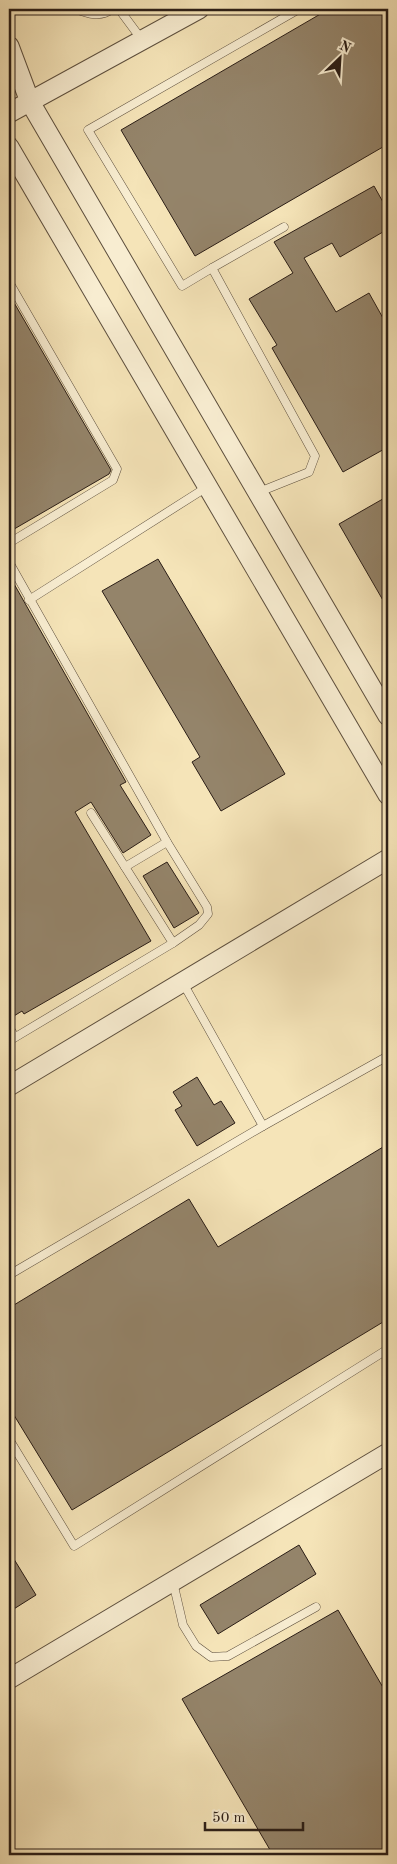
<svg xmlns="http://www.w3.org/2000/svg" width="397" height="1864" viewBox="0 0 397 1864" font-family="'Old Standard TT',serif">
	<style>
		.building { fill: #94846a; stroke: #2a1d16 }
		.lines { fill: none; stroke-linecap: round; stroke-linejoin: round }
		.service-casing { stroke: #5d4f3e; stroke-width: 9 }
		.tertiary-casing { stroke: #5d4f3e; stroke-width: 21 }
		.service { stroke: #f8edd1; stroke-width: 8 }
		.tertiary { stroke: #f8edd1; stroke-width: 19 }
	</style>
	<rect width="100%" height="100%" fill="#f5e4b8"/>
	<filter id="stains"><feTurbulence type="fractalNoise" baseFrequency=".004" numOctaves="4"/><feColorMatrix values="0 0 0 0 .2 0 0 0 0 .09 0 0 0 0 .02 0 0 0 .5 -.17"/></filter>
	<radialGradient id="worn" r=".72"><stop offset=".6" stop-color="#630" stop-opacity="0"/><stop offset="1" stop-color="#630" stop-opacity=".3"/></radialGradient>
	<g class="building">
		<path d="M329,9h59v135l-193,112 -74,-126z"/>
		<path d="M374,186l14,25v18l-48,28 -8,-14 -28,15 32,54 33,-19 19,34v120l-45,25 -71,-124 5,-3 -28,-46 44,-26 -19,-31z"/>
		<path d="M9,294l102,176 -2,4 -100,58z"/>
		<path d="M388,496v113l-49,-85z"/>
		<path d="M158,559l127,215 -64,37 -29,-49 8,-5 -98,-166z"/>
		<path d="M9,575l117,207 -6,3 31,50 -28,18 -32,-51 -16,10 76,129 -127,73 -2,-3 -13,8z"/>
		<path d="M167,862l32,51 -25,15 -31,-52z"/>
		<path d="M197,1077l17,28 7,-4 14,22 -38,23 -22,-36 7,-4 -9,-14z"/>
		<path d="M388,1144v175l-316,191 -63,-103v-99l180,-109 29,48z"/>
		<path d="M299,1545l17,29 -98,60 -18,-29z"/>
		<path d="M9,1551l27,44 -27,17z"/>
		<path d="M338,1610l50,86v159h-115l-91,-156z"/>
	</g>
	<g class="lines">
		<g class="service-casing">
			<g id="service">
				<path d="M76,9c12,5 25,9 36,0"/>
				<path d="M119,9l23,31"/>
				<path d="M212,268l-30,18 -94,-156 211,-121"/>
				<path d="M9,282l108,187 -4,11 -104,63"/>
				<path d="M259,492l50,-20 6,-16 -103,-188 72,-41"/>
				<path d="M9,562l158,280 40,65 1,7 -9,11 -26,18 -164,98"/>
				<path d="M29,600l178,-113"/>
				<path d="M91,813l82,130"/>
				<path d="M125,867l42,-25"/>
				<path d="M183,983l80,143"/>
				<path d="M9,1027l6,10"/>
				<path d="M9,1275l254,-149 125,-70"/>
				<path d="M9,1439l65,107 314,-197"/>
				<path d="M173,1582l10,43 13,21 15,11 17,-1 88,-49"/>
			</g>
		</g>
		<g class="tertiary-casing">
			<g id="tertiary">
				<path d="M9,46l21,56 358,614"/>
				<path d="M9,113l190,-104"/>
				<path d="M9,147l379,648"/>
				<path d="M9,1086l379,-227"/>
				<path d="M9,1679l379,-226"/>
			</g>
		</g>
		<use href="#service" class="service"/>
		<use href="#tertiary" class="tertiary"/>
	</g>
	<rect width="397" height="1864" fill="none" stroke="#f5e4b8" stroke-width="30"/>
	<rect x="10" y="10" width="377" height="1844" fill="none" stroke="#2a1d16" stroke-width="2.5"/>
	<rect x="15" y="15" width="367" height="1834" fill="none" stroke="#2a1d16"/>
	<g transform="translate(340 58) rotate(25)" stroke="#f8edd1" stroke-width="4" paint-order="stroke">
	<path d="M0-4L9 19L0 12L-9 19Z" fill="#2a1d16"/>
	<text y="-8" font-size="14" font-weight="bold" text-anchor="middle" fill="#2a1d16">N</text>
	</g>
	<path d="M205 1822v8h98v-8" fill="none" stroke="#2a1d16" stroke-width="2.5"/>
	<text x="212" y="1822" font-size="15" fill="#2a1d16" stroke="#f8edd1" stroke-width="4" paint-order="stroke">50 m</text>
	<rect width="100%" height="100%" filter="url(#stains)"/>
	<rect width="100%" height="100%" fill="url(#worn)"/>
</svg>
